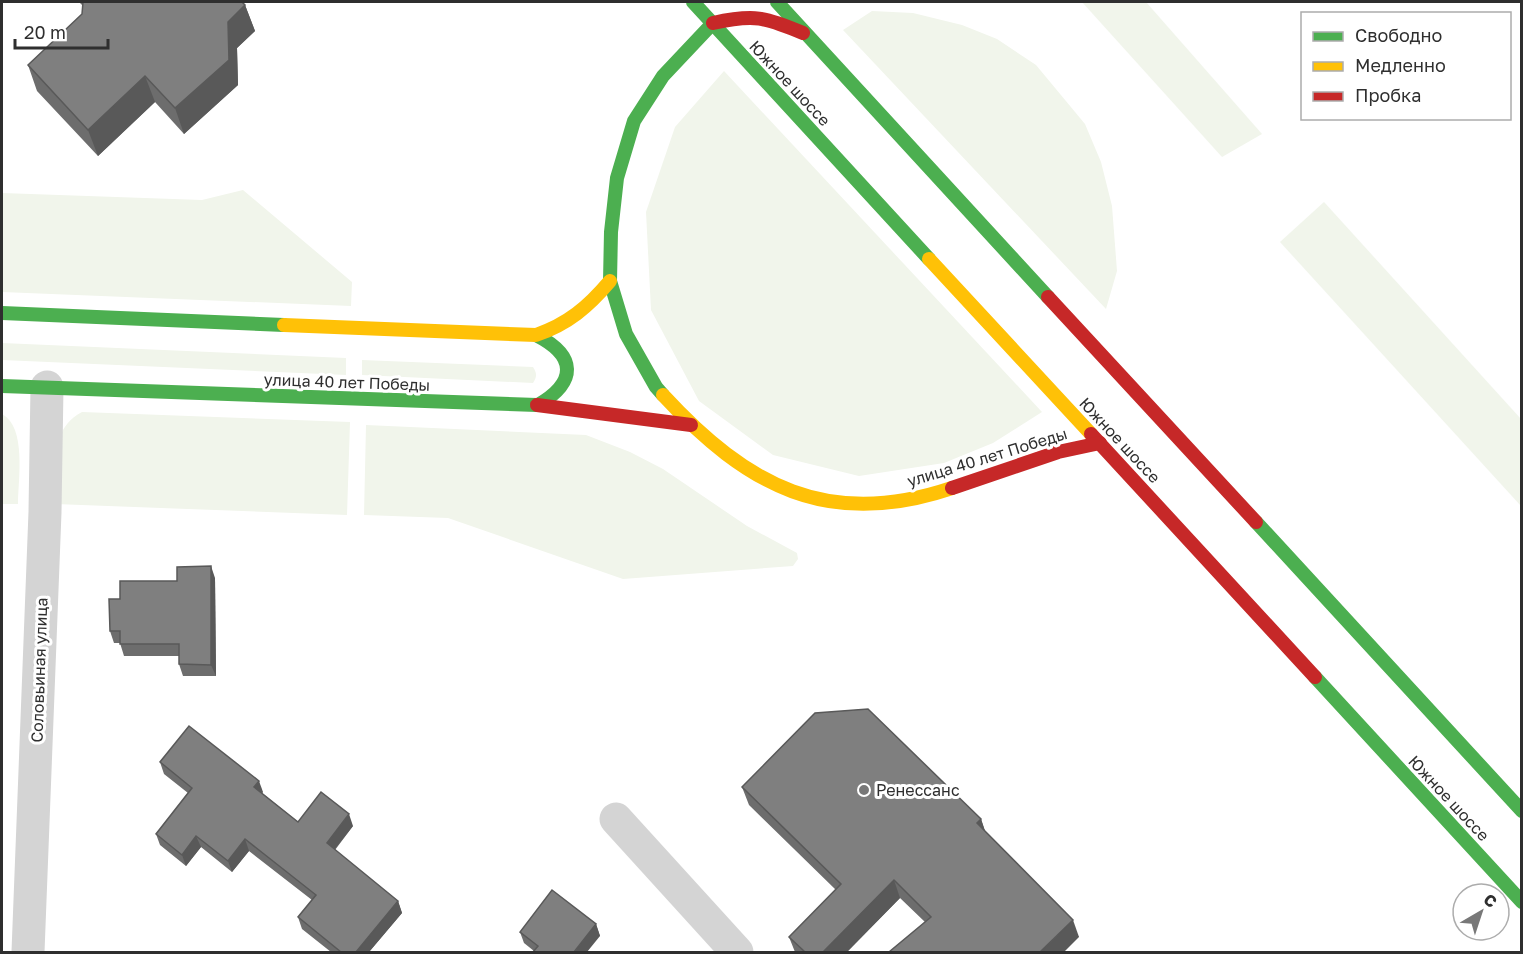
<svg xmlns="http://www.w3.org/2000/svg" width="1523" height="954" viewBox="0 0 1523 954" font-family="'Golos Text',sans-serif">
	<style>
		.green { fill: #f1f5eb }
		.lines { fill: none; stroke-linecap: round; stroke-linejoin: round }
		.street { stroke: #d4d4d4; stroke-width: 33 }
		.fast { stroke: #4caf50; stroke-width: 14 }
		.slow { stroke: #ffc107; stroke-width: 14 }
		.jam { stroke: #c62828; stroke-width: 14 }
		.wall { fill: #6d6d6d }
		.shaded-wall { fill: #595959 }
		.building { fill: #7f7f7f; stroke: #595959; stroke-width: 1.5 }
		.poi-dot { fill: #787878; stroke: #fff; stroke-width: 2 }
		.labels { text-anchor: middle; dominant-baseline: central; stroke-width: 6; stroke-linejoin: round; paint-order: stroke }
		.street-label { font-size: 16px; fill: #2f2f2f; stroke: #fff }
		.poi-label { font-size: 16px; fill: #2f2f2f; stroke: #fff; text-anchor: start }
	</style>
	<rect width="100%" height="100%" fill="#fff"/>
	<g class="green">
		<path d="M1082,2h64l116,132 -40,23z"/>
		<path d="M872,11l41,2 49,12 35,14 39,26 49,59 16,38 11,44 5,65 -11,38 -263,-279z"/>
		<path d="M724,71l318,341 -49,31 -49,20 -85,13 -86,-21 -74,-54 -48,-91 -5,-98 29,-85z"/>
		<path d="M243,190l109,92 -1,24 -349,-14v-99l200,7z"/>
		<path d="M1324,202l197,217v87l-241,-264z"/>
		<path d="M2,343l344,15v17l-344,-15z"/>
		<path d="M362,360l171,7c4,6 4,10 0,16l-171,-8z"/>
		<path d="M82,412l268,10 -3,93 -292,-11c1,-32 -7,-75 27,-92z"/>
		<path d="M2,414c25,13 16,67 16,90h-16z"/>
		<path d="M366,425l220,10 44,17 33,17 84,57 50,27 1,6 -5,7 -170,13 -175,-61 -84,-3z"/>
	</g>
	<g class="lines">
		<g class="street">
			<path d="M616,819l121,133"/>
			<path d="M28,952l17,-440 2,-125"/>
		</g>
		<g class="fast">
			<path d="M693,2l236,257"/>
			<path d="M777,2l271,295"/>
			<path d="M2,313l282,12"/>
			<path d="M536,335c41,21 41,47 2,70"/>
			<path d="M2,386l535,19"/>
			<path d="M663,395l-7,-8 -30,-53 -16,-53 1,-49 6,-54 17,-57 29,-45 50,-53"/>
			<path d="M1256,522l266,289"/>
			<path d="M1315,677l207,225"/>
		</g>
		<g class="slow">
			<path d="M929,259l162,175"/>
			<path d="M284,325l252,10c32,-11 52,-28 74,-54"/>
			<path d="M663,395c84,91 165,135 289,93"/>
		</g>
		<g class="jam">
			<path d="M713,23c41,-9 52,-6 90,10"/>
			<path d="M1048,297l208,225"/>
			<path d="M537,405l154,20"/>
			<path d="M1091,434l224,243"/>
			<path d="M952,488l106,-36 42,-9"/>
		</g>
	</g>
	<g class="wall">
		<path d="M79,2h163l3,3 10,26 -18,17 1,37 -54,49 -29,-32 -57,54 -61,-65 -9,-26 54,-51 1,-8z"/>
		<path d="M215,578l1,98h-33l-4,-12v-8h-55l-4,-13h-6l-4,-12 10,-32 57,-18z"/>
		<path d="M160,762l103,30 -1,1 36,29 55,4 -18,24 63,51 4,12 -33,39h-38l-29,-23 -4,-12 14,-17 -63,-49 -17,21 -31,-25 -15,19 -26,-21 -4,-11 32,-41 -24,-19z"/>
		<path d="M742,787l239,32 4,12 94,106 -154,-15 -25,-24 -53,54h-52l-6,-15 47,-47 -87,-85z"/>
		<path d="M596,924l4,12 -66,15 -10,-8 -4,-11z"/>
	</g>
	<g class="shaded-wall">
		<path d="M245,5l10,26 -18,17 1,37 -54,49 -9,-26 53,-86z"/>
		<path d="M145,76l10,26 -57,54 -10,-26z"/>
		<path d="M211,566l4,12 1,98 -5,-11z"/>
		<path d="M259,781l4,11 -5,6 -4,-11z"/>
		<path d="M349,814l4,12 -22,28 -4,-11z"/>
		<path d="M981,819l6,18 -10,-14z"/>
		<path d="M196,836l5,11 -15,19 -4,-11z"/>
		<path d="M245,839l4,12 -17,21 -4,-11z"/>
		<path d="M894,880l6,18 -53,54h-24z"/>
		<path d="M398,901l4,12 -33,39h-13z"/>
		<path d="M1073,920l6,17 -15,15h-24z"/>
		<path d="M596,924l4,12 -13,16h-13z"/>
	</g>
	<g class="building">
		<path d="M83,2h159l3,3 -17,17 1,38 -54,48 -30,-32 -57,54 -60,-65 54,-51z"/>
		<path d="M211,566v99l-32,-1v-20h-59v-13h-10l-1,-32h11v-18h57v-14z"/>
		<path d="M868,709l113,110 -4,4 96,97 -33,32h-151l42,-35 -37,-37 -71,72h-18l-16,-15 52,-53 -99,-97 73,-74z"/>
		<path d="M189,726l70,55 -5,6 44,35 23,-30 28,22 -22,29 71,58 -42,51h-15l-43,-35 18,-22 -71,-56 -17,22 -32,-25 -14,19 -26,-21 36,-46 -32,-26z"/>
		<path d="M552,890l44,34 -22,28h-41l5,-6 -18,-14z"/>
	</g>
	<circle class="poi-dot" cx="864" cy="790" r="6"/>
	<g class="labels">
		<g class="street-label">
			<text transform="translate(790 83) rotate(47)">Южное шоссе</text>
			<text transform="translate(347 382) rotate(2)">улица 40 лет Победы</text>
			<text transform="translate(1120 440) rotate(47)">Южное шоссе</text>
			<text transform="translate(987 457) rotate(-17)">улица 40 лет Победы</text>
			<text transform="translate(39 670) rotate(-88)">Соловьиная улица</text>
			<text transform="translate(1449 798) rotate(47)">Южное шоссе</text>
		</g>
		<g class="poi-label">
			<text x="876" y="790">Ренессанс</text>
		</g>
	</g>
	<rect width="1523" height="954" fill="none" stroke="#2f2f2f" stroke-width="6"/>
	<rect x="1301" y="12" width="210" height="108" fill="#ffffff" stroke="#acacac" stroke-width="1.5"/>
	<rect x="1313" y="32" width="30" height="9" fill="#4caf50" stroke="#acacac" stroke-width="1.5"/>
	<text x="1355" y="42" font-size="18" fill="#2f2f2f">Свободно</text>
	<rect x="1313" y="62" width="30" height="9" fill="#ffc107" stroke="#acacac" stroke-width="1.5"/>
	<text x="1355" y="72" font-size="18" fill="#2f2f2f">Медленно</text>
	<rect x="1313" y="92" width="30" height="9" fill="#c62828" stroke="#acacac" stroke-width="1.5"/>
	<text x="1355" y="102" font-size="18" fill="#2f2f2f">Пробка</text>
	<g transform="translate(1481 912) rotate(39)"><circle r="28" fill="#ffffff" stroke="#acacac" stroke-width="1.5"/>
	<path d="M0-4.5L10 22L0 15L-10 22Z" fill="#787878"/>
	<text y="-9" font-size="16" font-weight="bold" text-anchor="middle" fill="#2f2f2f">С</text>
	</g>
	<path d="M15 39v9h93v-9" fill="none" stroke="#2f2f2f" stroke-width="3"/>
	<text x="24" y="39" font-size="18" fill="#2f2f2f" stroke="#ffffff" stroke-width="4.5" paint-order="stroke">20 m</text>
</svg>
